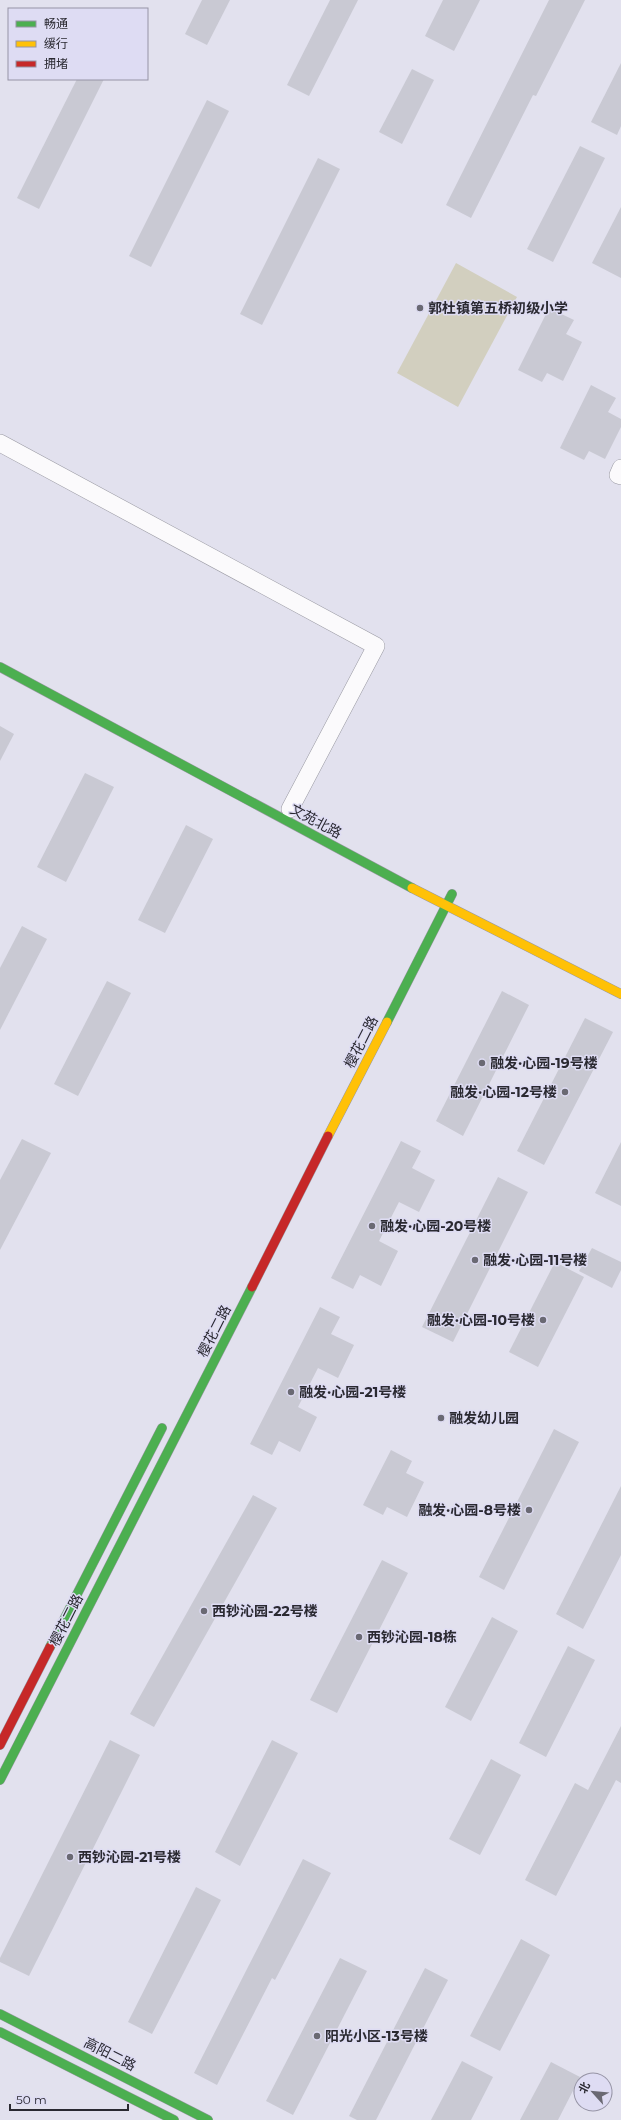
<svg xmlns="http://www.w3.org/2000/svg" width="621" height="2120" viewBox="0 0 621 2120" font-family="Montserrat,'Noto Sans SC',sans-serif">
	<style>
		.green { fill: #d2cfbf }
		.building { fill: #c9c9d3 }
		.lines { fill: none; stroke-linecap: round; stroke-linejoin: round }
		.street-casing { stroke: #9999a2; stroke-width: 18 }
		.fast-casing { stroke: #9999a2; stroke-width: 10 }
		.slow-casing { stroke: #9999a2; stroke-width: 10 }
		.jam-casing { stroke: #9999a2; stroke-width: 10 }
		.street { stroke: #fbfafc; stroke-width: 17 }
		.fast { stroke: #4caf50; stroke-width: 9 }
		.slow { stroke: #ffc107; stroke-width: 9 }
		.jam { stroke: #c62828; stroke-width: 9 }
		.poi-dot { fill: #6a6973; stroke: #dedcf3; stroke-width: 1.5 }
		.labels { text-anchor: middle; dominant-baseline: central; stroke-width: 3; stroke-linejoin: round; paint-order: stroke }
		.poi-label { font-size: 14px; font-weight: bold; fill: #2a2931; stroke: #dedcf3; text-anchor: start }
		.street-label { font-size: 14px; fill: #2a2931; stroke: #dedcf3 }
	</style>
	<rect width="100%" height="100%" fill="#e2e1ee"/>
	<path class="green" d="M456,263l61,34 -59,110 -61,-34z"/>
	<g class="building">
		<path d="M202,0h28l-23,45 -22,-11z"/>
		<path d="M330,0h28l-49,96 -22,-11z"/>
		<path d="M443,0h37l-26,51 -29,-15z"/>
		<path d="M549,0h36l-49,96 -3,-1 -62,123 -25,-13z"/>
		<path d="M621,63v63l-4,9 -26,-13z"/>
		<path d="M412,69l22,11 -32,64 -23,-12z"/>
		<path d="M77,79h27l-65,130 -22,-11z"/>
		<path d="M207,100l22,11 -78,156 -22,-11z"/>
		<path d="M580,146l25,12 -52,104 -26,-13z"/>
		<path d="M318,158l22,11 -78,156 -22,-11z"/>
		<path d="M621,207v71l-29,-15z"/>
		<path d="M549,308l25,12 -8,14 16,8 -19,39 -16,-8 -5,9 -24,-12z"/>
		<path d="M591,385l25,13 -8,14 13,7v8l-16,32 -16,-8 -5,9 -24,-12z"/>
		<path d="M0,726l14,8 -14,27z"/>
		<path d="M85,773l29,14 -48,95 -29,-15z"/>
		<path d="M186,825l27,14 -48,94 -27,-13z"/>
		<path d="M22,926l25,13 -47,91v-62z"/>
		<path d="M107,981l24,12 -53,103 -24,-12z"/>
		<path d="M502,991l27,14 -66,131 -27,-15z"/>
		<path d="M585,1018l28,14 -69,133 -27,-14z"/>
		<path d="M22,1139l29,14 -51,97v-70z"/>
		<path d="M401,1141l20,10 -9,17 23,12 -16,32 -20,-10 -20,39 19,10 -17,35 -21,-11 -7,14 -22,-11z"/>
		<path d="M621,1142v64l-26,-13z"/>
		<path d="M498,1177l30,15 -75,150 -31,-15z"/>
		<path d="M592,1248l29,14v8l-9,18 -33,-17z"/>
		<path d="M555,1262l29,15 -46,90 -29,-15z"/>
		<path d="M320,1307l20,10 -9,17 23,11 -16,33 -20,-10 -20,39 19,10 -17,35 -21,-11 -7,14 -22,-11z"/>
		<path d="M554,1429l25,13 -75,148 -25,-13z"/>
		<path d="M391,1450l21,11 -6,12 18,9 -17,35 -20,-10 -4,8 -20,-10z"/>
		<path d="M621,1486v69l-38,74 -27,-15z"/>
		<path d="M253,1495l24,13 -123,219 -24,-13z"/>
		<path d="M382,1560l26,13 -71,140 -27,-13z"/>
		<path d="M492,1617l26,14 -47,90 -26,-14z"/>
		<path d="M568,1646l27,14 -49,97 -27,-14z"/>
		<path d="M621,1726v57l-5,-3 -60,116 -31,-16 50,-97 13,7z"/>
		<path d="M110,1740l30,15 -111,221 -29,-14v-4z"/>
		<path d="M272,1740l26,13 -58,113 -25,-14z"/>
		<path d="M491,1759l30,16 -41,80 -31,-16z"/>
		<path d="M303,1859l28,14 -56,107 -3,-2 -55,107 -23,-12z"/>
		<path d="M196,1887l25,13 -69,134 -24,-12z"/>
		<path d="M521,1939l29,16 -50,96 -30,-15z"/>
		<path d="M340,1958l27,13 -74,144 -27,-14z"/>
		<path d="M425,1968l23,12 -72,140h-19l-8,-4z"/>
		<path d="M462,2061l31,16 -22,43h-40z"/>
		<path d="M551,2062l29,15 -22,43h-38z"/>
	</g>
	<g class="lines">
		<g class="street-casing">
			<g id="street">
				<path d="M0,443l376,203 -86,163"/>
				<path d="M621,468l-3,7 3,1"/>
			</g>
		</g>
		<g class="fast-casing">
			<g id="fast">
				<path d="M0,667l412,221"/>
				<path d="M387,1022l65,-128"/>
				<path d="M50,1647l112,-219"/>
				<path d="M0,1780l252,-493"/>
				<path d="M0,2014l208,106"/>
				<path d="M0,2032l174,88"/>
			</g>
		</g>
		<g class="slow-casing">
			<g id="slow">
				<path d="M412,888l209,106"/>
				<path d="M328,1136l59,-114"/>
			</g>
		</g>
		<g class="jam-casing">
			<g id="jam">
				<path d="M252,1287l76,-151"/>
				<path d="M0,1745l50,-98"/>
			</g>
		</g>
		<use href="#street" class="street"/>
		<use href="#fast" class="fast"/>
		<use href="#slow" class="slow"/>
		<use href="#jam" class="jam"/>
	</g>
	<g class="poi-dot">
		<circle cx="420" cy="308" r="4"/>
		<circle cx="482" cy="1063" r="4"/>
		<circle cx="565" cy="1092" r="4"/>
		<circle cx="372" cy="1226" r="4"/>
		<circle cx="475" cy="1260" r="4"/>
		<circle cx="543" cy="1320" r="4"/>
		<circle cx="291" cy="1392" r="4"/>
		<circle cx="441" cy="1418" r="4"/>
		<circle cx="529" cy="1510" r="4"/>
		<circle cx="204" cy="1611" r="4"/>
		<circle cx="359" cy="1637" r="4"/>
		<circle cx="70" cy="1857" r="4"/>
		<circle cx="317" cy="2036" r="4"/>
	</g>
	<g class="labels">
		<g class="poi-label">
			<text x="428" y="308">郭杜镇第五桥初级小学</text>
			<text x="490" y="1063">融发·心园-19号楼</text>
			<text x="557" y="1092" text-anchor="end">融发·心园-12号楼</text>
			<text x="380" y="1226">融发·心园-20号楼</text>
			<text x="483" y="1260">融发·心园-11号楼</text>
			<text x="535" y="1320" text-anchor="end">融发·心园-10号楼</text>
			<text x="299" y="1392">融发·心园-21号楼</text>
			<text x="449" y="1418">融发幼儿园</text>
			<text x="521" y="1510" text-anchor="end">融发·心园-8号楼</text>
			<text x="212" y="1611">西钞沁园-22号楼</text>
			<text x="367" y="1637">西钞沁园-18栋</text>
			<text x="78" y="1857">西钞沁园-21号楼</text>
			<text x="325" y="2036">阳光小区-13号楼</text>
		</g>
		<g class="street-label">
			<text transform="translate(316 821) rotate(28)">文苑北路</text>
			<text transform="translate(361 1042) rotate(-63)">樱花二路</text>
			<text transform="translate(214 1331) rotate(-63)">樱花二路</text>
			<text transform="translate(66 1620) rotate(-63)">樱花二路</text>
			<text transform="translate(110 2054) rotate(27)">高阳二路</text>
		</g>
	</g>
	<rect x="8" y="8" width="140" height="72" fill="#dedcf3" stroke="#9694a5"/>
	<rect x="16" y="21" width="20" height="6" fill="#4caf50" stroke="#9694a5"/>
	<text x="44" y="28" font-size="12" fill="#2a2931">畅通</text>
	<rect x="16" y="41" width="20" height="6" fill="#ffc107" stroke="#9694a5"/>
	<text x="44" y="48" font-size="12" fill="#2a2931">缓行</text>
	<rect x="16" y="61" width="20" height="6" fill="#c62828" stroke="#9694a5"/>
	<text x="44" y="68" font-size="12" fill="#2a2931">拥堵</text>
	<g transform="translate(593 2092) rotate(297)"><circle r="19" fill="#dedcf3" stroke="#9694a5"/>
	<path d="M0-3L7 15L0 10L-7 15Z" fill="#6a6973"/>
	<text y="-6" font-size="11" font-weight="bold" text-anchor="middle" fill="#2a2931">北</text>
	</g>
	<path d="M10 2104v6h118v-6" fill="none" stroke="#2a2931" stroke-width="2"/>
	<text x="16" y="2104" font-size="12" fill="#2a2931" stroke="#dedcf3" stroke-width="3" paint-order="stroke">50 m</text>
</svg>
